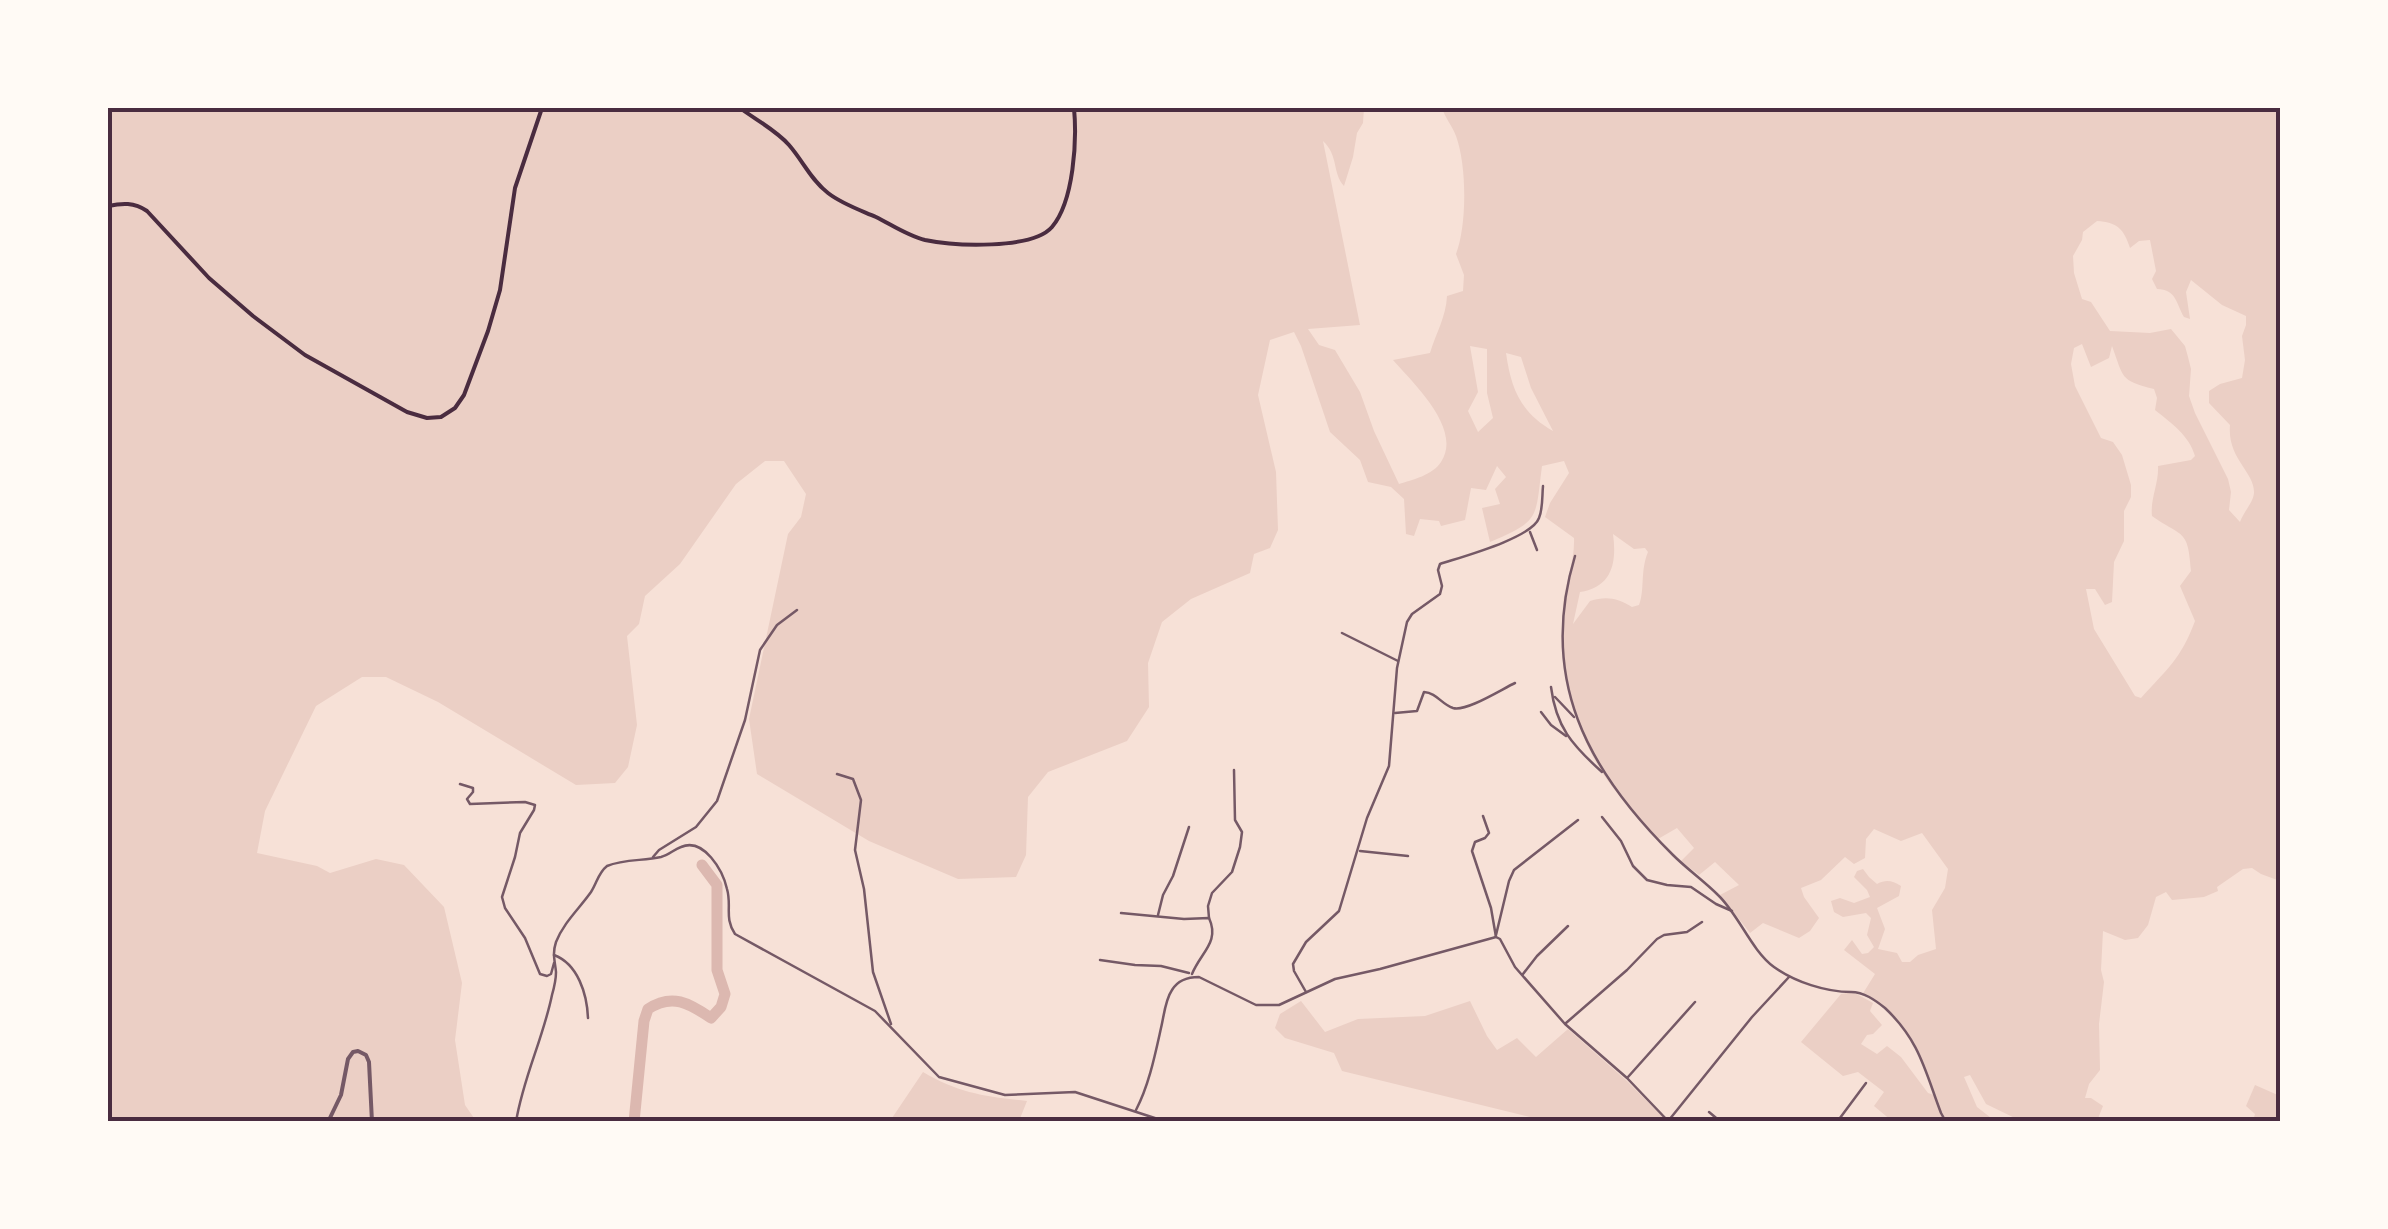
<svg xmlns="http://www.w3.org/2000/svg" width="2388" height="1229" viewBox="0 0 2388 1229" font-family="'Fira Sans Condensed',sans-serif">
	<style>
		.green { fill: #ebcfc5; fill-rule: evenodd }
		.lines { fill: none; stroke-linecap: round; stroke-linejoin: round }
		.river { stroke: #dcb8b0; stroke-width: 11 }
		.minor { stroke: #755966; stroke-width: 2.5 }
		.tertiary { stroke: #755966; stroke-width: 4 }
		.primary { stroke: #4a2c40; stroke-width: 4 }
		.neatline { fill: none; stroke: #4a2c40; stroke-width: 4 }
	</style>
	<rect width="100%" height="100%" fill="#f7e1d7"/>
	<g class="green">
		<path d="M108,108h1256l-1,15 -6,10 -4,24 -9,29c-12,-13 -5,-30 -21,-45l37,184 -52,4 11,16 16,5 25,42 14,39 25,53c13,-4 34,-9 42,-22 22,-33 -28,-79 -48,-102l37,-7c6,-20 16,-36 17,-57l16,-5 1,-16 -8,-21c11,-29 11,-88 0,-118 -4,-11 -11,-18 -14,-28h838v773l-19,-7 -9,-6 -9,1 -26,18 1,4 -14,6 -32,3 -6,-8 -10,5 -8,28 -10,13 -13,2 -22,-9 -2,39 3,12 -5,42 1,46 -11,14 -4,14h6l12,8 -6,15h-76l-35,-17 -16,-29 -6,2 13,30 18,14h-103l-18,-15 10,-14 -26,-20 -15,4 -42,-34 40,-48 12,-2 20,11 -3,8 12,14 -9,9 -6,1 -6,9 16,10 10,-8 14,11 27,36 6,2c-11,-41 -30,-84 -72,-100l13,-21 -31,-24 8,-10 10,14 6,-1 6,-6 -7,-12 4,-17 -5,-5 -23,4 -9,-5 -3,-11 9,-3 14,5 16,-6 -3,-7 -13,-13 3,-6 6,-2 6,8 8,7c10,-5 15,-3 24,2l-2,10 -22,12 8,21 -7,20 19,4 5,9h8l8,-7 18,-6 -4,-39 13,-22 3,-19 -26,-36 -21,8 -27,-12 -8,10 -1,19 -11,6 -9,-7 -24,23 -20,8 3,9 15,21 -9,13 -11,7 -36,-15 -13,10 -30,-38 19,-10 -24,-23 -16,13 -18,-14 13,-13 -17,-20 -19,11c-17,-19 -35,-37 -50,-58 -36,-51 -48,-115 -45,-176 2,-23 12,-43 11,-67l-29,-21 5,-14 19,-30 -5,-12 -22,5c-7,53 -1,54 -52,76l-8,-34 18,-4 -5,-15 11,-12 -9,-11 -11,24 -15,-2 -6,32 -24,6 -2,-5 -19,-2 -6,17 -8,-2 -2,-35 -13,-12 -23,-5 -8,-22 -30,-28 -29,-86 -7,-14 -24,8 -12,55 18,77 2,58 -8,18 -16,6 -4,19 -59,26 -29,23 -14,41 1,44 -22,34 -79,31 -20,25 -2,58 -10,22 -58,2 -89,-38 -112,-67 -8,-55 39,-185 13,-17 5,-23 -22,-33h-19l-29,23 -56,80 -35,32 -6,28 -12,12 10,89 -9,42 -13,16 -39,2 -138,-83 -52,-25h-24l-46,29 -51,105 -8,42 60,13 13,7 46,-14 28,6 40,42 18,76 -7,57 10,65 11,16h-368zM2097,221c20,1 27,8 33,27l9,-7 11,-1 6,31 -4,8 5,10c19,0 19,14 27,28l6,2 -4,-27 5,-12 31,25 24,11v9l-4,11 3,24 -3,18 -22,6 -11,7v12l21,22c-3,34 25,47 24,68 -1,10 -10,18 -14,29l-11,-12 2,-18 -3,-13 -33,-66 -6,-17 2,-27 -3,-12 -3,-11 -14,-17 -21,4 -40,-2 -19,-29 -9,-3 -8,-26 -1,-17 9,-16 1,-8zM2082,344l9,23 18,-9 3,-12c12,32 7,34 42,43l3,9 -2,12c16,13 34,25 40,46l-4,4 -33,6c1,17 -8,33 -6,50 31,22 36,12 39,55l-11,15 15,35c-14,38 -28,48 -54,77l-6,-2 -41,-67 -8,-40h9l10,16 7,-3 2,-40 10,-21v-30l7,-14v-12l-9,-30 -9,-13 -12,-4 -26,-52 -4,-22 3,-16zM1470,346l17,3v44l6,25 -15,14 -10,-21 10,-19zM1506,353l15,4 10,31 22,43c-32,-18 -42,-42 -47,-78zM1613,534l21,15 11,-1 3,4c-8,19 -3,38 -9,53l-7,2c-14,-9 -26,-11 -42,-6l-17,23 7,-32c32,-5 37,-29 33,-58z"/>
		<path d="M1301,1001l24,31 33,-13 67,-3 45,-15 17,35 10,14 20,-12 19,19 32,-28 59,52 40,40h-121l-204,-50 -8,-18 -49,-15 -10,-10 5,-14z"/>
		<path d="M923,1072c35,21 64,25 104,29l-8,20h-129z"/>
		<path d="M2255,1085l25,11v25h-27l2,-7 -9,-8z"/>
	</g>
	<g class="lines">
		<path class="river" d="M634,1122l10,-101 4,-12c24,-16 41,-6 63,9l10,-11 4,-13 -8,-24v-85l-15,-20"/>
		<g class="minor">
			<path d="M1530,532l7,18"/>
			<path d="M1575,556c-37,123 12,214 98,299 14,14 31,26 45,40 21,20 33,55 56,72 21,15 52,25 77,25 13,0 24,8 34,16 35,33 40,63 56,105l5,9"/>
			<path d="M1342,633l56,28"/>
			<path d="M1551,687c5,40 21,58 51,85"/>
			<path d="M1555,697l19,20"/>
			<path d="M1541,712l10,13 15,11"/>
			<path d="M1395,713l22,-2 7,-19c13,1 17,12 29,16 13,4 49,-19 62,-25"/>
			<path d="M837,774l16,5 8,21 -6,50 9,39 9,83 18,52"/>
			<path d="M460,784l13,4v4l-6,7 3,5 55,-2 10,3 -1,5 -14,23 -5,24 -13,40 3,11 20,30 15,36 7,2 4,-2 3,-11"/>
			<path d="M1483,816l6,17 -4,5 -10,4 -3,9 19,57 5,29 4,2 15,28 50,57 62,54 42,44"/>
			<path d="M1602,817l19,24 12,25 14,14 20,5 24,2 25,17 16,7"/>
			<path d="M1360,851l48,5"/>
			<path d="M653,857l6,-7 37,-23 21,-26 28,-81 15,-70 17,-25 20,-15"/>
			<path d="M1121,913l63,6 25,-1c11,24 -8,34 -17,56"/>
			<path d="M1158,915l5,-20 10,-19 16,-49"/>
			<path d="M1209,918l-1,-12 4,-13 20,-21 8,-25 2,-15 -7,-12 -1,-50"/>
			<path d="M1496,935l13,-54 5,-11 64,-50"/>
			<path d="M554,955c24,9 33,39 34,63"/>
			<path d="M1100,960l35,5 26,1 28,7"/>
			<path d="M1523,974l14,-18 31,-30"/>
			<path d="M1306,992l-12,-21 -1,-7 13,-22 33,-31 28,-93 22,-52 8,-98 10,-46 5,-8 28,-20 2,-8 -4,-16 2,-6c21,-7 92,-26 99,-46 4,-9 3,-22 4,-32"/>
			<path d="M1566,1023l61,-53 30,-31 7,-4 23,-3 15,-10"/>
			<path d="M1628,1077l67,-75"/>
			<path d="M1136,1110c13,-25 19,-55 25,-82 3,-12 4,-28 11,-38 6,-10 16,-13 27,-13l57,28h23l56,-26 45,-10 116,-32"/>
			<path d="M1709,1112l12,10"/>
			<path d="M1669,1120l83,-103 37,-40"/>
			<path d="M516,1122c7,-44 27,-83 36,-127 2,-7 4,-15 4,-23 -1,-11 -4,-18 0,-30 8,-20 23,-33 35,-50 6,-9 7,-19 16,-26 17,-7 36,-5 54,-9 8,-2 12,-7 20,-10 23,-10 42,24 46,42 5,17 -3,29 8,45l140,77 64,66 66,18 70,-3 92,30"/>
			<path d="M1837,1122l29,-39"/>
		</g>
		<path class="tertiary" d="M328,1122l13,-27 7,-36 5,-7 5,-1 8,4 3,7 3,60"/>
		<g class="primary">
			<path d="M740,108c16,12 36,22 49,37 14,16 22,35 39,48 14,11 32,17 48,24 16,8 32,19 49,23 29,6 107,10 127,-13 22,-26 25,-87 22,-119"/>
			<path d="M108,206c14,-3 26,-4 39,5l62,67 44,38 52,39 102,57 20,6 14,-1 14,-9 9,-13 24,-64 12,-41 15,-102 27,-80"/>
		</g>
	</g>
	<rect width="2388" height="1229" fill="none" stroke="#fffaf5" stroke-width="220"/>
	<rect x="110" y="110" width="2168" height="1009" class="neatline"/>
</svg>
